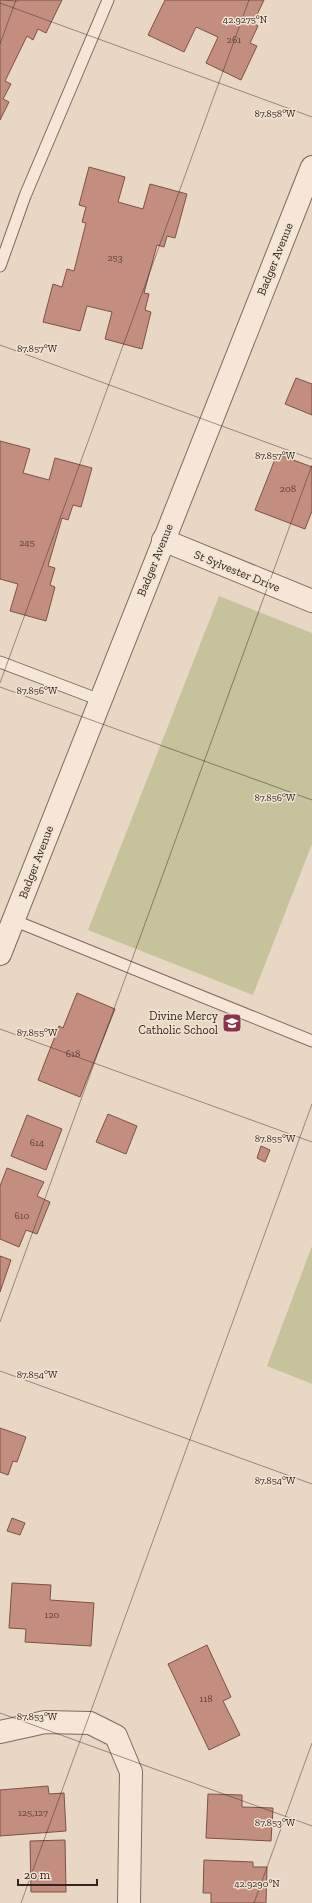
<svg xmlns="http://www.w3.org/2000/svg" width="312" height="1903" viewBox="0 0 312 1903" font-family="'Zilla Slab',serif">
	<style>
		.green { fill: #c6c29b }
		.building { fill: #c38e80; stroke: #7e5146 }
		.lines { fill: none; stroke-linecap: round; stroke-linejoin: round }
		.service-casing { stroke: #82695d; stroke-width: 13 }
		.minor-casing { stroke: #82695d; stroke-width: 24 }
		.service { stroke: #f5e6d8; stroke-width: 11 }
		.minor { stroke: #f5e6d8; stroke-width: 22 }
		.ticks { fill: none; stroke: #342520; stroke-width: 1; stroke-opacity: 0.45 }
		.labels { text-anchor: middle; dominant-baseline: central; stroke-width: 3; stroke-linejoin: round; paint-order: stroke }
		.number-label { font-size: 10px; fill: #583f38 }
		.street-label { font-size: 12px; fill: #342520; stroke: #f1e3d4 }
		.poi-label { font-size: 12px; fill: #342520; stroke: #f1e3d4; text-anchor: end }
		.ticks-label { font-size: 10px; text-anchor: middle; fill: #342520; stroke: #f1e3d4; stroke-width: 3; stroke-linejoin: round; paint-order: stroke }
	</style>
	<rect width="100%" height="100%" fill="#e9d7c5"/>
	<g class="green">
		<path d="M219,596l93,37v211l-59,151 -165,-65z"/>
		<path d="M312,1246v138l-45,-18z"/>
	</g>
	<g class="building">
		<path d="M0,0l18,1v-1h44l-16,33 -8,-4 -5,11 -6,-4 -22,45 6,3 -8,15 6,3 -9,18z"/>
		<path d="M165,0h99l-11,23 5,3 -8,17 7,3 -16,34 -35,-17 12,-26 -22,-10 -12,25 -36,-17z"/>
		<path d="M89,167l36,10 -7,25 25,7 7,-25 37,10 -12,44 -8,-2 -3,11 -7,-2 -13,48 5,1 -4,16 6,2 -9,37 -37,-10 7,-27 -25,-6 -7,25 -37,-9 10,-38 9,3 5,-18 7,2 12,-48 -4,-1 4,-15 -7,-2z"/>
		<path d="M296,378l16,6v31l-27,-11z"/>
		<path d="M0,441l30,8 -7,24 26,7 6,-22 37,10 -11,39 -8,-2 -5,15 -6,-2 -14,48 7,2 -5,17 5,2 -9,34 -36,-10 8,-27 -18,-5z"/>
		<path d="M277,454l35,13v44l-7,18 -50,-19z"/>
		<path d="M77,993l38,16 -35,88 -42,-17 21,-54 4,2z"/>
		<path d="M108,1114l29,12 -11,28 -30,-12z"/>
		<path d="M27,1115l35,14 -16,41 -35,-14z"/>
		<path d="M261,1146l9,4 -5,12 -8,-4z"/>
		<path d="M7,1168l37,14 -7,14 13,6 -13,32 -11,-4 -7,17 -19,-8v-53z"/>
		<path d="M0,1256l11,4 -11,32z"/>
		<path d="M0,1428l26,9 -9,25 -4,-1 -5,14 -8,-3z"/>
		<path d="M12,1518l13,5 -5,12 -13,-4z"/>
		<path d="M12,1583l39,2 -1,15 44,3 -3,43 -66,-4 1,-13 -17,-1z"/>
		<path d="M207,1645l24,52 -8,4 17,34 -31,15 -41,-86z"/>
		<path d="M48,1786l1,8 15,-1 2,38 -66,5v-46z"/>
		<path d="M208,1794l34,1v12l31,1 -2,33 -65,-3z"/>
		<path d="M65,1840l1,52h-35l-1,-51z"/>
		<path d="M204,1860l49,2v5h14l-1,36h-55v-10h-8z"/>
	</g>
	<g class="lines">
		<g class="service-casing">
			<g id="service">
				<path d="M0,266l25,-70 83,-196"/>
				<path d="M0,662l100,38"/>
				<path d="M13,920l299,121"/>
			</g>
		</g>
		<g class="minor-casing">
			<g id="minor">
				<path d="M163,540l149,61"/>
				<path d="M0,954l312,-787"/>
				<path d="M0,1732l45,-10 45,1 26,13 15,36 -2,131"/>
			</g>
		</g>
		<use href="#service" class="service"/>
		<use href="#minor" class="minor"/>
	</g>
	<path class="ticks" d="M0,3l312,114M0,44l16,-44M0,345l312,114M0,683l249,-683M0,687l312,113M0,1029l312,113M0,1322l312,-857M0,1371l312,113M0,1713l312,113M21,1903l291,-799M254,1903l58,-160"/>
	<defs>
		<g id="school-square" transform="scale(1)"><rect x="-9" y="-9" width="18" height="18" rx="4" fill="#8a3447" stroke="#f1e3d4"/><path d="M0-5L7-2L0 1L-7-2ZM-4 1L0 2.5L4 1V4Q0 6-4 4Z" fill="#fff"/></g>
	</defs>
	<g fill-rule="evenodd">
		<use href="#school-square" x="232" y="1023"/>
	</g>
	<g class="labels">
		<g class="number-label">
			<text x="234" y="40">261</text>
			<text x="115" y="258">253</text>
			<text x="288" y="489">208</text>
			<text x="27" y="543">245</text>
			<text x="73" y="1054">618</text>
			<text x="37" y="1143">614</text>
			<text x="22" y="1216">610</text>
			<text x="52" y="1615">120</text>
			<text x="206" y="1699">118</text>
			<text x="33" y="1813">125,127</text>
		</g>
		<g class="street-label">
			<text transform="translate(275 259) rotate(-68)">Badger Avenue</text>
			<text transform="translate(155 560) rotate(-68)">Badger Avenue</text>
			<text transform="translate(237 571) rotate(22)">St Sylvester Drive</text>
			<text transform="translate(36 862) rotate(-69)">Badger Avenue</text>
		</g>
		<g class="poi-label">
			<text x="218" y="1016">Divine Mercy<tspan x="218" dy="14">Catholic School</tspan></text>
		</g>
	</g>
	<g class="ticks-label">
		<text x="245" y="23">42.9275°N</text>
		<text x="275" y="117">87.858°W</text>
		<text x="37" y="352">87.857°W</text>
		<text x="275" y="459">87.857°W</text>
		<text x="37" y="694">87.856°W</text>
		<text x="275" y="801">87.856°W</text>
		<text x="37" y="1036">87.855°W</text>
		<text x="275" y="1142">87.855°W</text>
		<text x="37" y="1378">87.854°W</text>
		<text x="275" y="1484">87.854°W</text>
		<text x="37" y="1720">87.853°W</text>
		<text x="275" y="1826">87.853°W</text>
		<text x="257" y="1887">42.9290°N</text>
	</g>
	<path d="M18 1879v6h79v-6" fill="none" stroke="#342520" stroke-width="2"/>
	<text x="24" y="1879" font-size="12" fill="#342520" stroke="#f1e3d4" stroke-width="3" paint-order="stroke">20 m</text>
</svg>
